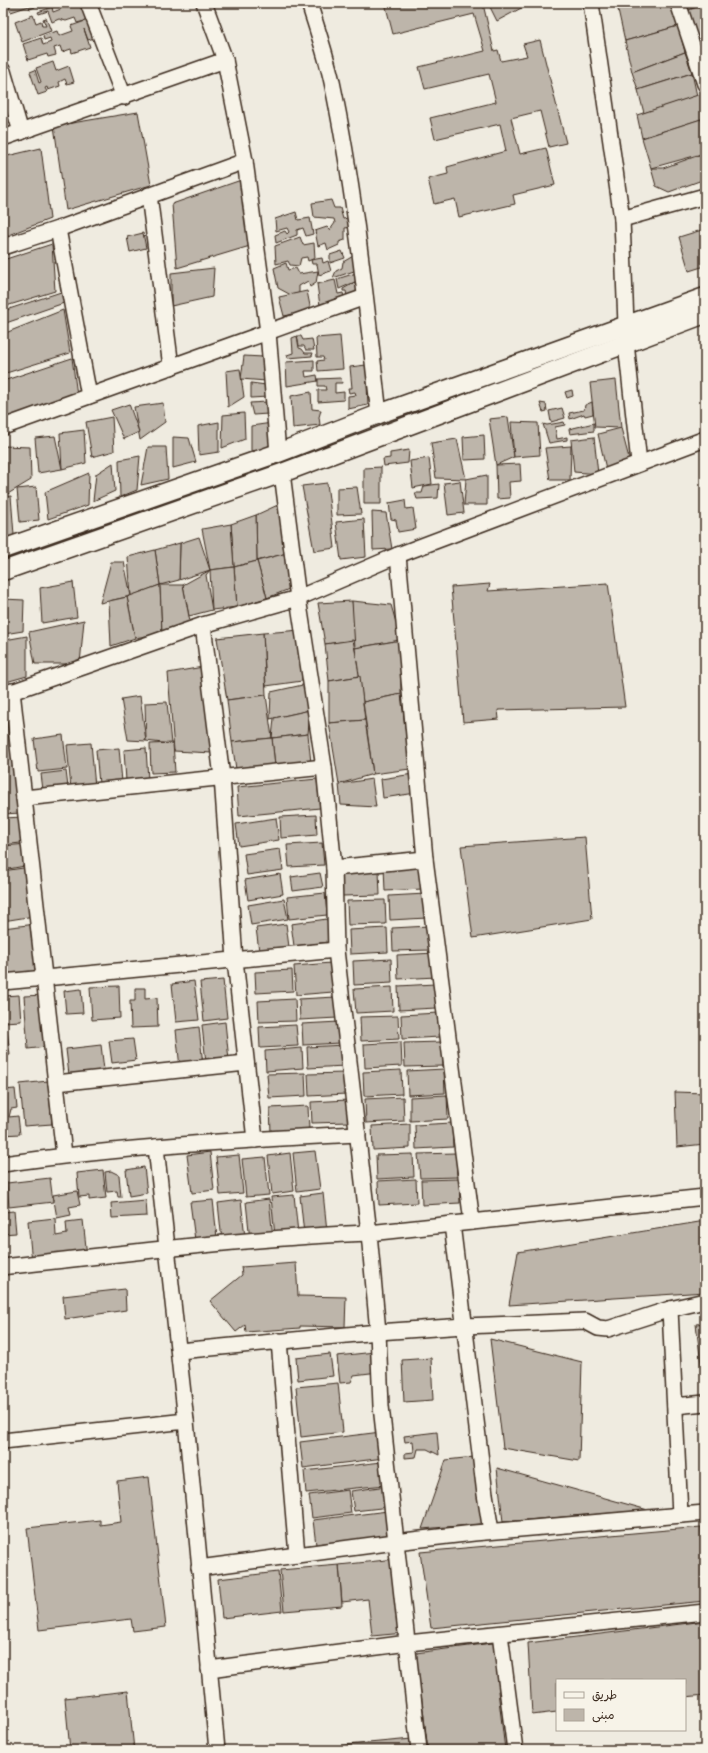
<svg xmlns="http://www.w3.org/2000/svg" width="708" height="1753" viewBox="0 0 708 1753" font-family="'Playpen Sans','Playpen Sans Arabic',sans-serif">
	<style>
		.building { fill: #bdb5aa; stroke: #3b2a1e }
		.lines { fill: none; stroke-linecap: round; stroke-linejoin: round }
		.minor-casing { stroke: #3b2a1e; stroke-width: 18 }
		.tertiary-casing { stroke: #3b2a1e; stroke-width: 21 }
		.minor { stroke: #f7f3e8; stroke-width: 15 }
		.tertiary { stroke: #f7f3e8; stroke-width: 18 }
	</style>
	<rect width="100%" height="100%" fill="#efebe0"/>
	<filter id="ink" filterUnits="userSpaceOnUse"><feTurbulence type="fractalNoise" baseFrequency=".025" numOctaves="2"/><feDisplacementMap in="SourceGraphic" scale="8" xChannelSelector="R" yChannelSelector="G"/><feConvolveMatrix kernelMatrix="1 2 1 2 8 2 1 2 1" color-interpolation-filters="sRGB"/></filter>
	<g filter="url(#ink)">
		<g class="building">
			<path d="M7,3h27l1,4 -5,2 -1,-3 -18,6z"/>
			<path d="M39,3h15l-14,5z"/>
			<path d="M62,3h21l5,17 -11,3 -2,-5 -9,3 -7,-2 -7,3 -4,-11 -9,3 -1,-2 14,-5 1,5 8,-3 -2,-5z"/>
			<path d="M385,3h139l1,3 -28,15 -9,-18 -5,1 11,47 4,-1 3,11 26,-5 -4,-12 17,-4 26,103 -17,4 -9,-36 -29,7 9,36 26,-6 9,37 -42,10 2,9 -56,13 -4,-18 -21,5 -6,-25 20,-5 -1,-7 59,-16 -6,-27 -65,15 -5,-21 66,-16 -7,-28 -64,15 -6,-22 66,-16 -11,-37 -81,20z"/>
			<path d="M622,3h47l9,23 -53,15 -8,-36z"/>
			<path d="M683,3h22v1l-19,7z"/>
			<path d="M705,4v29l-15,6 -4,-28z"/>
			<path d="M33,15l3,8 5,-2 1,5h4l-3,-7 3,-1 5,13 -29,11 -7,-20z"/>
			<path d="M88,20l6,18 -6,2 -4,-11 6,18 -18,6 -1,-4 -9,3 -2,-6 -6,2 2,7 -8,2 -1,-3 -19,6 -5,-16 18,-6 2,7 8,-3 -1,-4 -6,2 -1,-4 14,-5 2,5 14,-5 -2,-5z"/>
			<path d="M678,26l7,26 -53,20 -7,-31z"/>
			<path d="M705,33v29l-15,-23z"/>
			<path d="M685,52l7,21 -54,17 -6,-18z"/>
			<path d="M53,62l3,9 13,-5 5,16 -7,2 -2,-5 -6,3 1,4 -12,4 -1,-3 -2,1 2,4 -9,3 -8,-23 5,-2 4,13 2,-1 -5,-14z"/>
			<path d="M692,73l5,23 -53,17 -6,-23z"/>
			<path d="M704,93l1,25 -63,20 -5,-23z"/>
			<path d="M138,112l13,73 -85,25 -12,-84z"/>
			<path d="M701,119l4,9v25l-54,15 -9,-30z"/>
			<path d="M41,148l9,71 -47,18v-80z"/>
			<path d="M705,153v26l-36,13 -13,-6 -5,-18h12z"/>
			<path d="M244,179l6,67 -73,22 -5,-64z"/>
			<path d="M331,200l3,8h6l3,11 5,-1 4,9 -7,1v12l-6,2v3l-11,5 -2,-7 -8,3 -3,-15 12,-4 3,3 5,-7 -1,-4 -20,-2 -2,-14z"/>
			<path d="M296,212l2,8 12,-2 3,16 -7,2 -3,-8 -6,2v5l-21,8 -1,-8 10,-4 2,3 2,-2 -2,-4 -11,3 -1,-12z"/>
			<path d="M705,218v48l-16,5 -10,-34 26,-8 -2,-10z"/>
			<path d="M143,233l3,15 -16,4 -3,-15z"/>
			<path d="M300,237l3,8 11,-2 1,15 -7,3 -1,-4 -6,1 -2,8 -9,-1 -2,-4 -12,3 -1,-18z"/>
			<path d="M52,244l3,47 -52,16v-47z"/>
			<path d="M342,251l3,7 -15,5v-8z"/>
			<path d="M355,255l2,15 -24,8 3,-7 6,-3 1,-6z"/>
			<path d="M322,258l1,5 5,-2 3,10 -12,4 -2,-11h-5l-1,-4z"/>
			<path d="M286,263l2,7 8,-2 3,6 19,-3 -2,12 -6,4 -2,-6 -9,5v7l-8,2 -13,-7 -4,-20z"/>
			<path d="M214,268l-2,29 -41,9v-33z"/>
			<path d="M356,273l1,8 -18,8 -2,-10z"/>
			<path d="M335,280l3,14 5,-1 2,9 -25,4 -3,-22z"/>
			<path d="M357,281l3,16 -12,6 -2,-12h-3v-2z"/>
			<path d="M307,291l4,20 -27,5 -5,-19z"/>
			<path d="M61,292l3,11 -61,21v-13z"/>
			<path d="M63,310l7,43 -67,21v-40z"/>
			<path d="M297,336h4l2,4 9,-1 2,11h-8l-2,-4h-5z"/>
			<path d="M297,336l2,12 3,1 3,4h8l-1,3 -24,2 -1,-3 6,-2 -1,-15z"/>
			<path d="M340,336l3,33 -25,2 -1,-10 7,-1 -1,-3h-6l-1,-19z"/>
			<path d="M244,356l19,1 3,24 -25,-2z"/>
			<path d="M72,358l5,37 -74,24v-38z"/>
			<path d="M314,360v11h-9l1,6 11,-2 1,6 -31,5 -1,-24z"/>
			<path d="M366,365l2,40 -20,4v-13l8,-1 -1,-3 -6,1 -1,-5h4l-2,-21z"/>
			<path d="M240,369l4,28 -16,10 -2,-36z"/>
			<path d="M341,378l1,5h-7v10l9,-1v8l-26,2v-12h8l-1,-4h-7v-7z"/>
			<path d="M616,380l5,48 -26,-1 -5,-44z"/>
			<path d="M251,383l15,2 2,12 -17,1z"/>
			<path d="M572,390l1,6 -6,2 -2,-6z"/>
			<path d="M311,392l1,17 9,1 -2,7 1,8 -27,3 -2,-32z"/>
			<path d="M267,402l1,12 -15,1 -3,-12z"/>
			<path d="M592,402l1,12 -8,2 -1,-2 -14,5 -1,-6 15,-3 1,-5z"/>
			<path d="M163,403l2,19 -25,18 -6,-33z"/>
			<path d="M540,403l6,1 1,7 -4,1z"/>
			<path d="M129,404l10,28 -15,7 -13,-29z"/>
			<path d="M562,408l3,10 -14,4 -2,-11z"/>
			<path d="M244,413l1,26 -23,9 1,-33z"/>
			<path d="M112,417l2,34 -22,6 -6,-35z"/>
			<path d="M508,417l6,40 -18,8 -7,-46z"/>
			<path d="M219,422v30l-20,3 -1,-29z"/>
			<path d="M511,422l27,1 2,32 -26,2z"/>
			<path d="M564,422l1,3 -10,2 2,12 10,-2v3l-18,3 -6,-19 4,1z"/>
			<path d="M272,423l1,26 -22,2v-25z"/>
			<path d="M594,423v8l-24,3 -1,-5z"/>
			<path d="M621,428l9,34 -24,7 -8,-35z"/>
			<path d="M84,430l2,33 -24,6 -2,-36z"/>
			<path d="M484,435l1,24 -21,1 -1,-23z"/>
			<path d="M55,436l7,33 -24,4 -3,-35z"/>
			<path d="M173,437l16,1 7,24 -23,6z"/>
			<path d="M594,437l4,37 -24,-2 -3,-32z"/>
			<path d="M457,439l9,40 -30,-1 -5,-35z"/>
			<path d="M3,446l27,1 1,33 -25,15z"/>
			<path d="M3,446l3,43h-3z"/>
			<path d="M571,446l-1,34h-20l-5,-32z"/>
			<path d="M148,447h18l2,32 -27,6z"/>
			<path d="M409,450l-1,13 -24,3 -1,-7 7,-1v-5z"/>
			<path d="M140,456l-3,34 -17,7 -1,-37z"/>
			<path d="M429,458l3,26 -19,4 -3,-27z"/>
			<path d="M113,463l2,28 -22,10 3,-27z"/>
			<path d="M520,464l1,17 -12,1 1,16 -13,1 -1,-34z"/>
			<path d="M381,467v37h-17v-36z"/>
			<path d="M89,473l-1,32 -40,14 -3,-27z"/>
			<path d="M487,475v30h-23l2,-26z"/>
			<path d="M460,481l4,32 -16,2 -4,-32z"/>
			<path d="M327,483l8,65 -21,3 -12,-65z"/>
			<path d="M439,484l-1,14 -21,1 -2,-6h7l2,-7z"/>
			<path d="M36,487l3,33 -19,2 -3,-33z"/>
			<path d="M357,487l4,27 -24,1v-27z"/>
			<path d="M11,496l3,39 -11,4v-42z"/>
			<path d="M405,500l1,9 7,-1 3,21 -18,3 -2,-12 -5,-1 -2,-16z"/>
			<path d="M280,504l7,49 -30,8 -1,-46z"/>
			<path d="M372,512l14,1 6,36 -19,1z"/>
			<path d="M256,515l1,46 -23,6 -3,-43z"/>
			<path d="M364,519l2,38 -25,3 -5,-38z"/>
			<path d="M231,524l3,43 -24,3 -8,-41z"/>
			<path d="M199,537l11,33 -31,10 1,-37z"/>
			<path d="M180,543l-1,37 -19,5 -5,-35z"/>
			<path d="M155,550l5,35 -29,11 -3,-39z"/>
			<path d="M287,553l7,34 -27,11 -10,-37z"/>
			<path d="M257,561l10,37 -30,9 -3,-40z"/>
			<path d="M111,562h13l7,34 -31,7z"/>
			<path d="M234,567l3,40 -25,3 -2,-40z"/>
			<path d="M210,570l-4,5 6,35 -23,6 -6,-31z"/>
			<path d="M73,582l4,35 -35,6 -2,-35z"/>
			<path d="M608,583l17,124 -127,3 1,9 -36,3 -12,-135 39,-3 -2,7z"/>
			<path d="M160,585l2,48 -27,5 -8,-41z"/>
			<path d="M160,585h23l7,37 -28,11z"/>
			<path d="M127,597l8,41 -24,8 -2,-45z"/>
			<path d="M3,599l21,1 -1,31 -19,3z"/>
			<path d="M352,601l6,39 -33,4 -7,-41z"/>
			<path d="M352,601l39,4 10,35 -46,8z"/>
			<path d="M84,620l-4,44h-45l-6,-32z"/>
			<path d="M301,630l1,51 -36,5 -3,-53z"/>
			<path d="M263,633l3,62 -39,5 -10,-62z"/>
			<path d="M27,636v40l-21,6 -1,-42z"/>
			<path d="M353,640l7,36 -31,5 -4,-37z"/>
			<path d="M401,640v54l-38,8 -8,-54z"/>
			<path d="M203,667l9,86 -38,-2 -6,-78z"/>
			<path d="M360,676l5,44 -36,3v-42z"/>
			<path d="M307,684l3,26 -40,9 1,-27z"/>
			<path d="M401,694l9,75 -37,5 -10,-72z"/>
			<path d="M266,695l6,43 -40,4 -5,-42z"/>
			<path d="M140,696l6,45 -18,-1 -7,-41z"/>
			<path d="M167,702l4,42 -25,-3 -1,-38z"/>
			<path d="M310,710l-2,24 -36,4 2,-20z"/>
			<path d="M365,720l8,54 -34,10 -10,-61z"/>
			<path d="M308,734l3,29 -36,3 -3,-28z"/>
			<path d="M63,735l4,34 -29,3 -4,-33z"/>
			<path d="M16,736l5,77 -18,1v-77z"/>
			<path d="M272,738l3,28 -39,3 -4,-27z"/>
			<path d="M91,743l4,44 -24,2 -4,-44z"/>
			<path d="M173,743l2,29 -24,1 -1,-29z"/>
			<path d="M119,748l3,34 -23,2 -3,-34z"/>
			<path d="M146,748l2,32 -22,1 -2,-31z"/>
			<path d="M66,771l2,16 -25,3 -2,-16z"/>
			<path d="M413,774l3,19 -33,5 -2,-19z"/>
			<path d="M317,779l3,29 -81,8 -2,-29z"/>
			<path d="M372,779l4,28 -35,-2 -2,-21z"/>
			<path d="M316,815l1,20 -36,3 -1,-21z"/>
			<path d="M24,817l5,25 -26,3v-27z"/>
			<path d="M276,818l3,22 -40,6 -3,-22z"/>
			<path d="M585,837l7,82 -119,19 -12,-92z"/>
			<path d="M322,843l2,22 -35,2 -2,-22z"/>
			<path d="M28,844l2,21 -27,5v-24z"/>
			<path d="M280,849l3,21 -36,5 -3,-21z"/>
			<path d="M421,866l1,23 -37,2 -1,-24z"/>
			<path d="M30,867l4,49 -31,5v-50z"/>
			<path d="M379,871l1,24 -38,1 -1,-23z"/>
			<path d="M320,873l3,14 -30,4 -2,-14z"/>
			<path d="M280,874l3,20 -35,6 -3,-20z"/>
			<path d="M325,893l2,22 -38,4 -2,-22z"/>
			<path d="M426,894l1,24 -37,2 -1,-24z"/>
			<path d="M284,899l4,20 -37,6 -3,-20z"/>
			<path d="M385,900l1,24 -38,1 -1,-24z"/>
			<path d="M327,919l3,23 -36,4 -3,-22z"/>
			<path d="M36,924l7,53 -38,1 -2,-16v-34z"/>
			<path d="M286,924l3,23 -30,4 -3,-23z"/>
			<path d="M429,926l1,24 -37,1 -1,-23z"/>
			<path d="M387,928l1,24 -38,2 -1,-24z"/>
			<path d="M435,953l1,24 -38,2 -1,-24z"/>
			<path d="M391,959l1,24 -38,2 -1,-24z"/>
			<path d="M331,963l2,29 -37,3 -2,-29z"/>
			<path d="M292,970l1,21 -37,2 -1,-21z"/>
			<path d="M223,980l4,38 -23,3 -4,-39z"/>
			<path d="M194,981l5,39 -23,2 -4,-38z"/>
			<path d="M435,984l1,24 -37,2 -1,-24z"/>
			<path d="M119,986l1,32 -28,2 -2,-33z"/>
			<path d="M392,987l1,24 -37,2 -2,-24z"/>
			<path d="M135,988h10v11l12,-1 1,29 -27,1 -1,-27h5z"/>
			<path d="M81,989l2,24 -17,1 -2,-23z"/>
			<path d="M19,995l2,26 -18,1v-26z"/>
			<path d="M43,995l3,52 -18,2 -4,-53z"/>
			<path d="M336,997l1,21 -37,2 -1,-21z"/>
			<path d="M295,999l1,22 -37,1 -1,-21z"/>
			<path d="M439,1013l1,24 -38,2 -1,-24z"/>
			<path d="M398,1016l1,23 -38,2 -1,-24z"/>
			<path d="M225,1022l4,38 -23,3 -4,-38z"/>
			<path d="M339,1022l1,21 -37,2 -1,-21z"/>
			<path d="M296,1025l2,21 -38,2 -1,-21z"/>
			<path d="M199,1027l4,38 -23,3 -4,-38z"/>
			<path d="M7,1029l3,26 -7,1v-26z"/>
			<path d="M133,1039l3,21 -24,3 -3,-22z"/>
			<path d="M401,1042l1,24 -37,2 -1,-24z"/>
			<path d="M442,1042l1,24 -38,1 -1,-24z"/>
			<path d="M101,1045l3,25 -35,5 -3,-26z"/>
			<path d="M344,1045l1,21 -37,2 -1,-21z"/>
			<path d="M302,1048l1,20 -37,3 -1,-20z"/>
			<path d="M444,1069l1,24 -37,2 -1,-24z"/>
			<path d="M401,1070l1,24 -38,2 -1,-24z"/>
			<path d="M305,1073l1,23 -37,2 -2,-24z"/>
			<path d="M345,1073l1,21 -37,2 -1,-22z"/>
			<path d="M48,1081l4,43 -28,2 -4,-42z"/>
			<path d="M15,1089l2,19 -6,1 -2,8 9,-1 2,18 -17,1v-45z"/>
			<path d="M675,1092l30,1v51l-28,3z"/>
			<path d="M447,1095l1,24 -38,2v-24z"/>
			<path d="M403,1097l1,24 -38,2 -1,-24z"/>
			<path d="M348,1100l1,22 -37,1 -1,-21z"/>
			<path d="M308,1106l1,24 -38,2 -1,-24z"/>
			<path d="M452,1123l1,24 -37,2 -1,-24z"/>
			<path d="M410,1124v24l-37,2 -1,-24z"/>
			<path d="M315,1151l5,38 -23,3 -4,-39z"/>
			<path d="M210,1152l4,38 -22,3 -5,-38z"/>
			<path d="M290,1153l4,38 -22,3 -4,-38z"/>
			<path d="M456,1153l1,24 -37,1 -2,-24z"/>
			<path d="M413,1154l1,23 -37,2 -1,-24z"/>
			<path d="M239,1155l4,38 -23,2 -4,-38z"/>
			<path d="M265,1157l4,38 -23,2 -4,-38z"/>
			<path d="M144,1167l3,26 -18,3 -3,-26z"/>
			<path d="M103,1170l3,28 -17,2v-4l-10,1 -2,-24z"/>
			<path d="M111,1171l8,4 2,22h-3l-1,-6 -10,1 -2,-20z"/>
			<path d="M50,1178l3,24 -44,5 -2,-24z"/>
			<path d="M416,1179l1,24 -38,2 -1,-24z"/>
			<path d="M459,1179l1,24 -38,2 -1,-25z"/>
			<path d="M77,1191l3,14 -11,2 2,8 -14,3 -4,-23z"/>
			<path d="M323,1193l4,38 -23,3 -4,-38z"/>
			<path d="M294,1195l4,38 -23,3 -4,-39z"/>
			<path d="M269,1199l4,39 -23,2 -4,-38z"/>
			<path d="M146,1200l1,16 -35,2 -1,-15z"/>
			<path d="M213,1200l4,38 -22,2 -5,-38z"/>
			<path d="M241,1200l4,38 -23,3 -4,-38z"/>
			<path d="M14,1211l2,22 -13,1v-22z"/>
			<path d="M55,1218l1,18 11,-2 -1,-12 17,-2 4,36 -55,6 -4,-41z"/>
			<path d="M705,1221v71l-196,13 9,-53z"/>
			<path d="M296,1263l2,33 48,1 -1,30 -45,-1v2l-54,4 -1,-7 -9,7 -26,-31 32,-26 -1,-8z"/>
			<path d="M125,1289l1,21 -61,9 -2,-23z"/>
			<path d="M705,1323v57h-2l-7,-56z"/>
			<path d="M490,1339l92,23 -3,99 -76,-13z"/>
			<path d="M375,1352l3,20 -24,3 -3,7 -11,1 -3,-27z"/>
			<path d="M330,1354l3,22 -35,4 -2,-22z"/>
			<path d="M431,1358l2,42 -29,2 -2,-42z"/>
			<path d="M338,1383l5,49 -42,5 -5,-50z"/>
			<path d="M381,1432l3,26 -81,10 -3,-26z"/>
			<path d="M437,1432l2,23 -12,-6h-9l-2,8 -11,1v-5l9,-1 -1,-11 -8,1 -1,-6z"/>
			<path d="M474,1457l8,67 -60,5 24,-69z"/>
			<path d="M382,1462l3,23 -79,8 -2,-22z"/>
			<path d="M497,1468l151,42 -145,12z"/>
			<path d="M149,1477l17,150 -33,4 -2,-12 -92,11 -12,-102 73,-8v5l21,-3 -4,-41z"/>
			<path d="M387,1486l3,21 -36,4 -3,-20z"/>
			<path d="M348,1490l3,23 -39,5 -3,-23z"/>
			<path d="M388,1511l3,26 -75,8 -3,-25z"/>
			<path d="M701,1527l4,74 -274,27 -11,-76z"/>
			<path d="M396,1559l8,74 -32,3 -4,-37 -26,3 -3,-37z"/>
			<path d="M339,1565l3,41 -58,5 -4,-41z"/>
			<path d="M278,1572l4,39 -60,7 -4,-39z"/>
			<path d="M705,1621v74l-20,2v-17h-128v32l-25,3 -4,-72z"/>
			<path d="M499,1642l5,48 -6,1 7,59h-77l-12,-97z"/>
			<path d="M128,1691l6,59h-12v-2l-52,2 -5,-52z"/>
			<path d="M412,1739l1,11h-121z"/>
		</g>
		<g class="lines">
			<g class="minor-casing">
				<g id="minor">
					<path d="M88,3l36,94"/>
					<path d="M204,3l21,57 20,101 23,171 10,121"/>
					<path d="M309,3c8,26 17,52 23,79 23,109 34,221 47,332"/>
					<path d="M591,3l31,216 4,106"/>
					<path d="M678,3l27,81"/>
					<path d="M3,71l18,61"/>
					<path d="M3,138l222,-78"/>
					<path d="M149,195l22,172"/>
					<path d="M622,219l83,-23"/>
					<path d="M58,229l31,167"/>
					<path d="M3,247l55,-18 187,-68"/>
					<path d="M626,343l13,120"/>
					<path d="M3,427l362,-130"/>
					<path d="M282,473l16,125 26,169 10,101 2,82 33,283 9,99 3,74 38,344"/>
					<path d="M398,555l27,304 47,363"/>
					<path d="M203,625l19,152 13,183 20,180"/>
					<path d="M12,691l52,464"/>
					<path d="M3,695l200,-70 95,-27 100,-43 307,-116"/>
					<path d="M24,798l300,-31"/>
					<path d="M334,868l91,-9"/>
					<path d="M3,982l333,-32"/>
					<path d="M56,1083l190,-20"/>
					<path d="M156,1147l30,274 31,329"/>
					<path d="M3,1164c118,-17 237,-24 355,-30"/>
					<path d="M452,1224l33,270 6,37"/>
					<path d="M3,1267c122,-14 244,-29 366,-34l336,-36"/>
					<path d="M670,1309l10,206"/>
					<path d="M279,1341l18,214"/>
					<path d="M179,1351l199,-19 86,-6 121,-5 13,7 10,1 62,-20 35,-8"/>
					<path d="M675,1406l30,-3"/>
					<path d="M3,1441l183,-20"/>
					<path d="M199,1568l196,-26 79,-9 231,-20"/>
					<path d="M500,1634l15,116"/>
					<path d="M209,1669l199,-26 297,-31"/>
				</g>
			</g>
			<g class="tertiary-casing">
				<g id="tertiary">
					<path d="M3,549l275,-96 101,-39 326,-117"/>
					<path d="M3,571l279,-98 423,-159"/>
				</g>
			</g>
			<use href="#minor" class="minor"/>
			<use href="#tertiary" class="tertiary"/>
		</g>
	</g>
	<rect width="708" height="1753" fill="none" stroke="#f7f3e8" stroke-width="16"/>
	<rect x="8" y="8" width="692" height="1737" fill="none" stroke="#3b2a1e" stroke-width="1.5" filter="url(#ink)"/>
	<rect x="556" y="1679" width="130" height="52" fill="#f7f3e8" stroke="#aca397"/>
	<rect x="564" y="1692" width="20" height="6" fill="#f7f3e8" stroke="#aca397"/>
	<text x="592" y="1699" font-size="12" fill="#3b2a1e">طريق</text>
	<rect x="564" y="1709" width="20" height="12" fill="#bdb5aa" stroke="#aca397"/>
	<text x="592" y="1719" font-size="12" fill="#3b2a1e">مبنى</text>
</svg>
